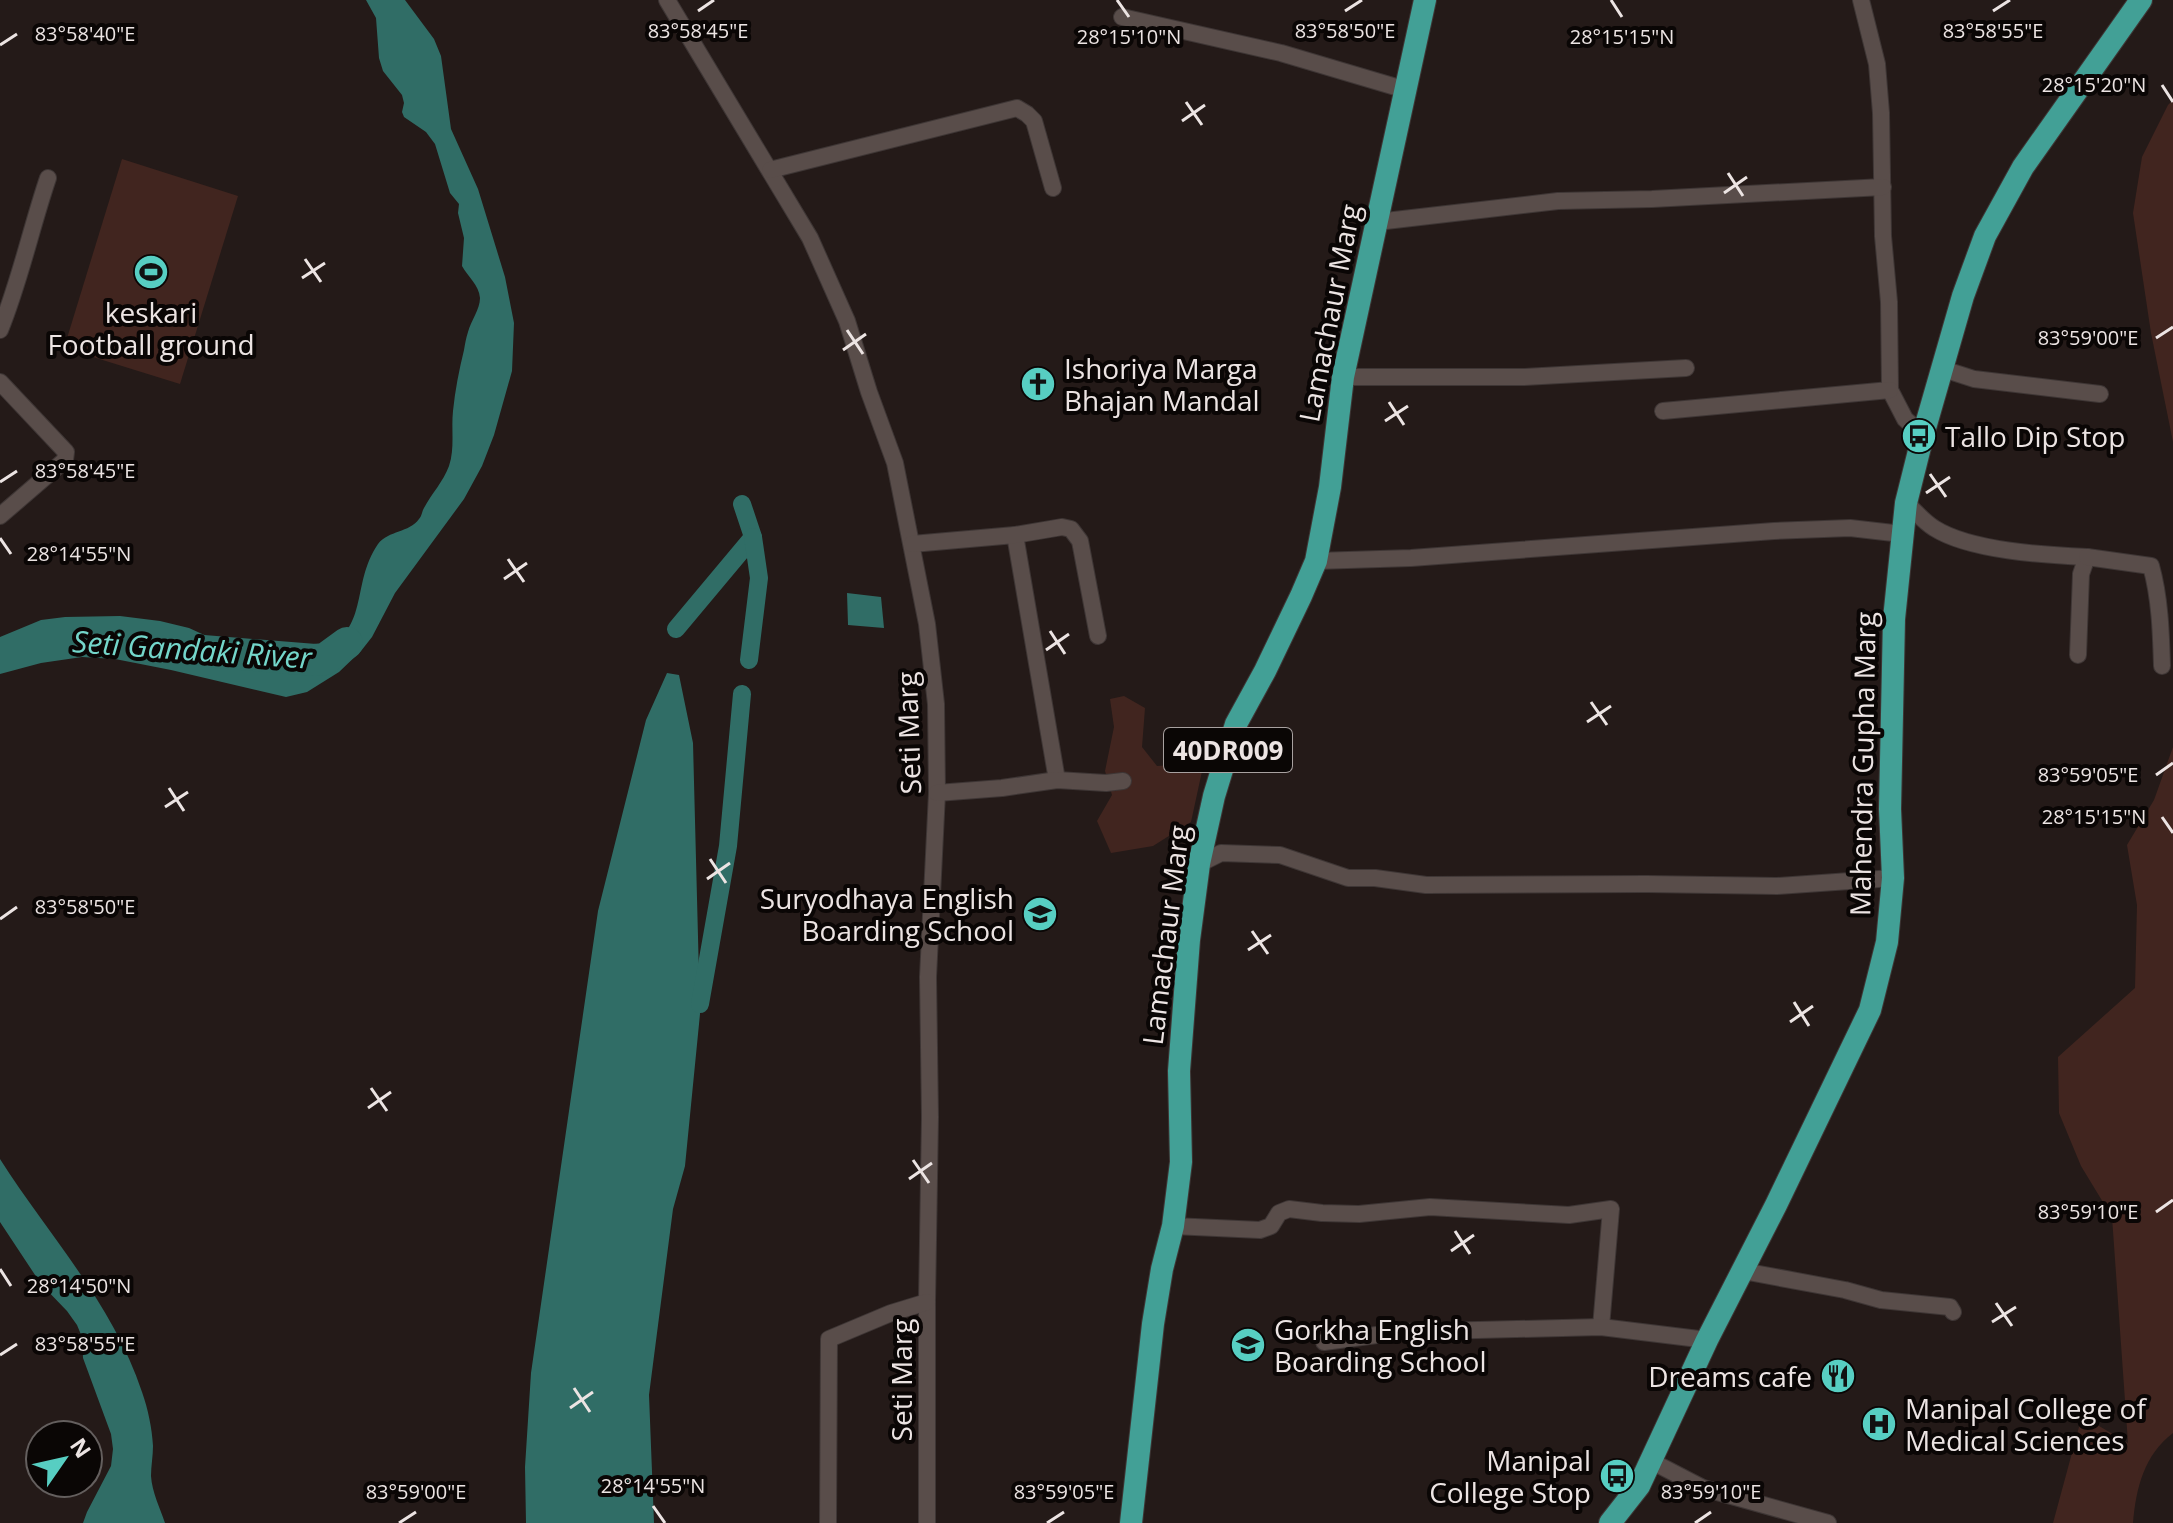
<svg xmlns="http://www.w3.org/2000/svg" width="2173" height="1523" viewBox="0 0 2173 1523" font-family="'Open Sans',sans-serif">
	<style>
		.green { fill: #41251f }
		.water { fill: #306d66 }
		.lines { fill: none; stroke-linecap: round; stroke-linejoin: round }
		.canal { stroke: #306d66; stroke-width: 18 }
		.river { stroke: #306d66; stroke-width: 32 }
		.minor-casing { stroke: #3e3635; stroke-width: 18 }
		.primary-casing { stroke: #3e3635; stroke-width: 24 }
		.minor { stroke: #594d4a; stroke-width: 16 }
		.primary { stroke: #42a096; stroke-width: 22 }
		.ticks { fill: none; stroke: #ece4e3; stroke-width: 3 }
		.labels { text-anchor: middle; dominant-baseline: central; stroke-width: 8; stroke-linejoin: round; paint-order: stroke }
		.shield { fill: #0a0605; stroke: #a8a1a0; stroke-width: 2 }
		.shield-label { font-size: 26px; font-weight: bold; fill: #ece4e3 }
		.poi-label { font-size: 28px; fill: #ece4e3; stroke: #0a0605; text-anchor: start }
		.street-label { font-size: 28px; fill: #ece4e3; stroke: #0a0605 }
		.water-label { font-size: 30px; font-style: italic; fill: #74d6ca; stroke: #0a0605 }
		.ticks-label { font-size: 20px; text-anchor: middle; fill: #ece4e3; stroke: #0a0605; stroke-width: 8; stroke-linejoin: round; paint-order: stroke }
	</style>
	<rect width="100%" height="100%" fill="#241a18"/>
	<g class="green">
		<path d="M2173,100v342l-22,-109 -18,-120 9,-56 26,-52z"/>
		<path d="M122,159l116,37 -58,188 -116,-36z"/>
		<path d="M1124,696l21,12 -3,39 15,19 15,-1 4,-17 33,-9 -18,83 -38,24 -42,7 -14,-32 15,-26 -7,-24 9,-44 -4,-28z"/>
		<path d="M2173,747v686c-29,22 -37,55 -40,90h-80l29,-107 46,27 -16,-226 -31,-51 -22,-53 -1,-56 77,-69 2,-83 -10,-60 27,-45z"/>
	</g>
	<g class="water">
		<path d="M366,0h39l29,39 7,17 10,73 27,60 27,88 9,46 -2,48 -18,64 -12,31 -18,33 -69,94 -23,44 -11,14 -22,21 -32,20 -21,5 -115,-27 -56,-11 -33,-2 -41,6 -41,11v-37l41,-17 24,-3 55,-1 40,5 29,7 79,36c16,3 32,1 47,-7 58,-29 34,-70 63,-113 11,-14 31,-11 41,-25 3,-3 3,-8 5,-11 8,-15 19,-26 25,-42 6,-18 2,-37 4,-55 2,-20 6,-41 11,-61 1,-6 2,-12 4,-18 3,-11 12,-23 12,-34 -1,-13 -12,-21 -18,-32l2,-28 -6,-25 1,-9 -9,-11 -15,-49 -9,-12 -22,-15 -2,-5 2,-9 -2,-8 -19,-24 -4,-13 -3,-40z"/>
		<path d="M847,593l34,4 3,31 -36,-3z"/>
		<path d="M667,673l12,2 14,68 7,271 -15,152 -12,43 -24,186 5,128h-128l-1,-56 6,-94 67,-462 48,-191z"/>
		<path d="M0,1159c49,77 113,145 142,233 6,17 10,36 11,54 0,10 -2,20 -2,30 1,16 9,32 14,47h-82l4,-11 24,-46 2,-17 -2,-15 -28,-76 -1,-21 -5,-12 -10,-14 -26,-27 -41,-62z"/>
	</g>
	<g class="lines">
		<g class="canal">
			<path d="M676,629l77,-92 -11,-33"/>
			<path d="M749,660l10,-82 -6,-41"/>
			<path d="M700,1004l28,-158 14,-152"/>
		</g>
		<path class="river" d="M203,651l112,9 10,-1 22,-16"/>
		<g class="minor-casing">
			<g id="minor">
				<path d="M667,0l143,238 37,83 22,71 26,71 32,161 9,80 1,89 -9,184 2,140 -3,185v221"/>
				<path d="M1861,0l16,64 4,49 2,123 6,66 1,88 15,29 18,16"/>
				<path d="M1122,17l159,36 125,37"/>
				<path d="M770,170l247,-62 10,6 7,7 19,67"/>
				<path d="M1377,222l181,-21 94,-2 231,-12"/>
				<path d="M0,330c20,-49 31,-102 48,-152"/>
				<path d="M1943,369l31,10 126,15"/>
				<path d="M1343,377h181l162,-9"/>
				<path d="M0,382l66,70 -1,8 -65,56"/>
				<path d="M1663,411l227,-21"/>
				<path d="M1906,503c9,8 18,19 28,25 36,23 110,27 153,29l-6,17 -3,81"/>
				<path d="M1015,535l42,245"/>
				<path d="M912,544l103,-9 47,-8 9,2 9,12 18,95"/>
				<path d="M2087,557l64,9c9,32 10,67 11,100"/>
				<path d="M1316,561l95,-3 363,-27 76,-3 52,6"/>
				<path d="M937,793l65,-5 55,-8 49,3 17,-2"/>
				<path d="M1199,864l22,-11 59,2 68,23h27l51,7 221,-1 130,2 116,-8"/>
				<path d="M1173,1226l87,4 11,-4 8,-13 10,-4 33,4 37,1 71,-7 139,8 42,-6 -10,118"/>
				<path d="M1743,1271l102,19 36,10 69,7 3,5"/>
				<path d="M1324,1342l75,-10 202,-5 106,13"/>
				<path d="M1651,1461l52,27 125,35"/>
				<path d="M828,1523l1,-184 62,-26 36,-11"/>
			</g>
		</g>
		<g class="primary-casing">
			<g id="primary">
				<path d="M1131,1523l22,-199 9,-55 11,-43 8,-64 -2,-91 10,-131 10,-76 15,-68 22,-72 29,-53 36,-75 15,-35 14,-74 13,-110 82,-377"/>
				<path d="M1610,1523l29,-37 68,-146 69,-135 94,-195 17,-68 6,-64 -3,-69 4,-190 12,-116 17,-68 40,-139 22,-60 38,-69 118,-167"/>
			</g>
		</g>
		<use href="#minor" class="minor"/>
		<use href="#primary" class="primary"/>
	</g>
	<path class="ticks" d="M1117,0l12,17M1611,0l11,17M698,11l16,-11M1345,11l17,-11M1993,11l17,-11M0,45l17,-11M2162,85l11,17M1186,102l16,23M1182,121l23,-16M1728,173l15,23M1724,193l23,-16M305,259l16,23M302,278l23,-15M847,330l16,24M2156,338l17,-11M843,350l23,-16M1389,402l15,23M1385,421l23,-15M1930,474l16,23M0,482l17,-11M1926,493l24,-16M0,538l11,16M508,559l16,23M504,579l23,-16M1050,631l15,23M1046,650l23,-16M1591,702l16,23M1587,722l24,-16M2156,775l17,-12M169,788l15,23M165,807l23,-15M2162,817l11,16M710,859l16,24M707,879l23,-16M0,919l17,-12M1252,931l16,23M1248,950l23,-15M1794,1002l15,24M1790,1022l23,-16M371,1088l16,23M368,1108l23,-16M913,1160l16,23M909,1179l23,-16M2156,1212l17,-12M1455,1231l15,23M1451,1251l23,-16M0,1269l11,17M1996,1303l16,23M1992,1322l24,-15M0,1355l17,-11M574,1388l16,24M570,1408l23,-16M653,1506l12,17M399,1523l17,-11M1047,1523l17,-11M1695,1523l16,-11"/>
	<defs>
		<g id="stadium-disc" transform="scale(1.8)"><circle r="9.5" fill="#57cec2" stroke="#0a0605"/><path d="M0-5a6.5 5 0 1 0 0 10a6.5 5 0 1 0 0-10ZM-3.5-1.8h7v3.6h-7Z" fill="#111"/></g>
		<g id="church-disc" transform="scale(1.8)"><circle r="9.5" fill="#57cec2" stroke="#0a0605"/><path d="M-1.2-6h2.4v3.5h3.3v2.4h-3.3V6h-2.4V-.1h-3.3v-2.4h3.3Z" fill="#111"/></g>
		<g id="bus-disc" transform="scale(1.8)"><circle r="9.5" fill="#57cec2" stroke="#0a0605"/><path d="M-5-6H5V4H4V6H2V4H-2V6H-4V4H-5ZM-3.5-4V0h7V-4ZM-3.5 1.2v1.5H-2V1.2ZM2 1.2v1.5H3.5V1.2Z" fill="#111"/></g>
		<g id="school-disc" transform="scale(1.8)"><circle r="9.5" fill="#57cec2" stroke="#0a0605"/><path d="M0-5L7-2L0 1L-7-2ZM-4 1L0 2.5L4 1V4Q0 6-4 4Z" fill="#111"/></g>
		<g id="restaurant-disc" transform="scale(1.8)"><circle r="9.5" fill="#57cec2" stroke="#0a0605"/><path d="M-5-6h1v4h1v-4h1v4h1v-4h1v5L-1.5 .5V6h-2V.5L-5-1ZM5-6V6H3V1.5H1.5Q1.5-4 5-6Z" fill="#111"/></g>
		<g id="hospital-disc" transform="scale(1.8)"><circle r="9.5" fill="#57cec2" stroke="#0a0605"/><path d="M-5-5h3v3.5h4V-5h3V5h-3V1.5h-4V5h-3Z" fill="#111"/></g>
	</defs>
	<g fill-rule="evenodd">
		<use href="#stadium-disc" x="151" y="272"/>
		<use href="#church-disc" x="1038" y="384"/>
		<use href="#bus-disc" x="1919" y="436"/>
		<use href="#school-disc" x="1040" y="914"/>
		<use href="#school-disc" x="1248" y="1345"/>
		<use href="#restaurant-disc" x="1838" y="1376"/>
		<use href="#hospital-disc" x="1879" y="1424"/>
		<use href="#bus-disc" x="1617" y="1476"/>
	</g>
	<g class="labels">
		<rect class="shield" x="1164" y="728" width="128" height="44" rx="6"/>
		<g class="shield-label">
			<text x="1228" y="750">40DR009</text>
		</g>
		<g class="poi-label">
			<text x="151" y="312" text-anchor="middle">keskari<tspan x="151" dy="32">Football ground</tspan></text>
			<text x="1064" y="368">Ishoriya Marga<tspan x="1064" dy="32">Bhajan Mandal</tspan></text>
			<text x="1945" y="436">Tallo Dip Stop</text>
			<text x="1014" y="898" text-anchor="end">Suryodhaya English<tspan x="1014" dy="32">Boarding School</tspan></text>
			<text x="1274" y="1329">Gorkha English<tspan x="1274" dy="32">Boarding School</tspan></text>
			<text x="1812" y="1376" text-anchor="end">Dreams cafe</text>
			<text x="1905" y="1408">Manipal College of<tspan x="1905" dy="32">Medical Sciences</tspan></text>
			<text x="1591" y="1460" text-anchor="end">Manipal<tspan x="1591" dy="32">College Stop</tspan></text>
		</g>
		<g class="street-label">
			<text transform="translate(1329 313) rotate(-79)">Lamachaur Marg</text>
			<text transform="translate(908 733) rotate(-92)">Seti Marg</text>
			<text transform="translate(1862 764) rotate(-89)">Mahendra Gupha Marg</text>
			<text transform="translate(1165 935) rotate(-83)">Lamachaur Marg</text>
			<text transform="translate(901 1380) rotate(-90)">Seti Marg</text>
		</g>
		<g class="water-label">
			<text transform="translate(192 649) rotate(4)">Seti Gandaki River</text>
		</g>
	</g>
	<g class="ticks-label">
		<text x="698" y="38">83°58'45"E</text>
		<text x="1345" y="38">83°58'50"E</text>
		<text x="1993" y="38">83°58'55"E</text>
		<text x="85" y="41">83°58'40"E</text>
		<text x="1129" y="44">28°15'10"N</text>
		<text x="1622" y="44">28°15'15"N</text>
		<text x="2094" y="92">28°15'20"N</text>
		<text x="2088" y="345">83°59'00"E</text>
		<text x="85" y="478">83°58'45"E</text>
		<text x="79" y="561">28°14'55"N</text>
		<text x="2088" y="782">83°59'05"E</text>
		<text x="2094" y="824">28°15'15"N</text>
		<text x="85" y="914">83°58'50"E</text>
		<text x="2088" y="1219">83°59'10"E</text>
		<text x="79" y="1293">28°14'50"N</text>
		<text x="85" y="1351">83°58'55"E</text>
		<text x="653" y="1493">28°14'55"N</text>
		<text x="416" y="1499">83°59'00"E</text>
		<text x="1064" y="1499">83°59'05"E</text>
		<text x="1711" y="1499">83°59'10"E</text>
	</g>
	<g transform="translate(64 1459) rotate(56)"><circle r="38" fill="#0a0605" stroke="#645f5e" stroke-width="2"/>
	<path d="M0-6L14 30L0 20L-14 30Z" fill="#57cec2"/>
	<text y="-12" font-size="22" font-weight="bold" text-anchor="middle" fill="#ece4e3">N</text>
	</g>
</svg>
